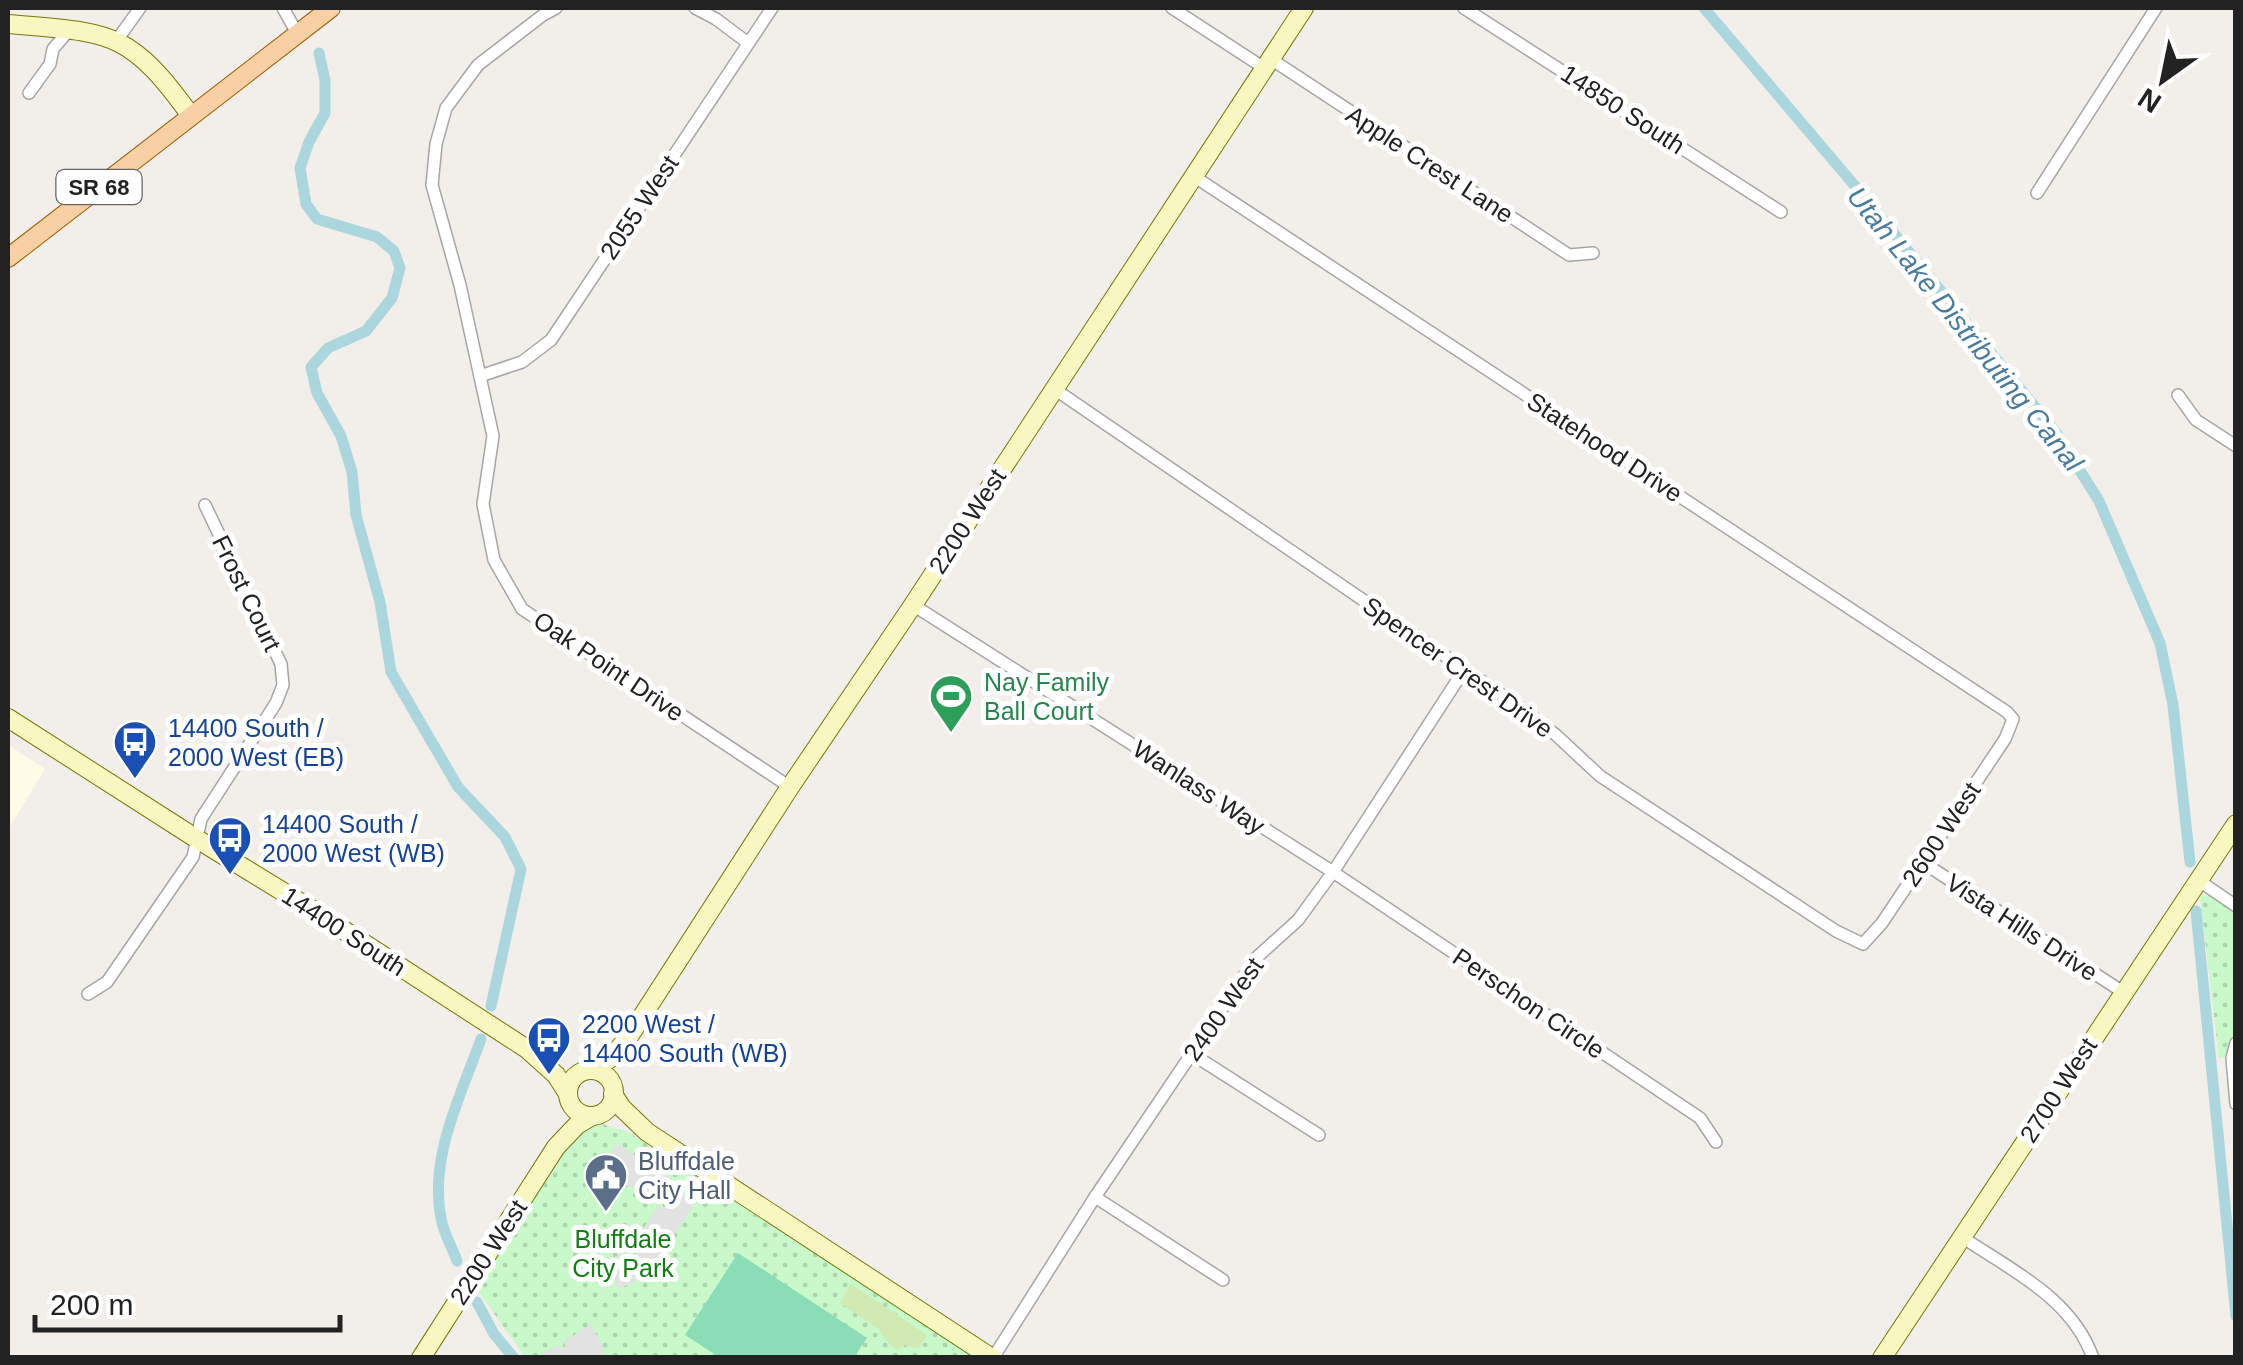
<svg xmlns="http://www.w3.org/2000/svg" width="2243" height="1365" viewBox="0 0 2243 1365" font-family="Arial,sans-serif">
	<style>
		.education { fill: #fefce6 }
		.park { fill: url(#park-dots) }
		.garden { fill: #d1e9b2 }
		.pitch { fill: #8bddb7 }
		.parking { fill: #e2e2e2 }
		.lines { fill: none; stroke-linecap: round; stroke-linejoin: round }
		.canal { stroke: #abd6dd; stroke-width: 11 }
		.street-casing { stroke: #a6a6a6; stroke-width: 14 }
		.secondary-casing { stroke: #757909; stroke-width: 20 }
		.primary-casing { stroke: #9b5e05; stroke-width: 20 }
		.street { stroke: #fff; stroke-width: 11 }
		.secondary { stroke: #f8f7c1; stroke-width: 18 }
		.primary { stroke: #f9d0a6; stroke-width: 18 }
		.labels { text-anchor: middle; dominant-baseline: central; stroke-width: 10; stroke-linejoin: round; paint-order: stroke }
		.shield { fill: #fff; stroke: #646464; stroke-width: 2.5 }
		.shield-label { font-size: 22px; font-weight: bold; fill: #222 }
		.street-label { font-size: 25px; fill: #222; stroke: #fff }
		.leisure-label { font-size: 25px; fill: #27864d; stroke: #fff; text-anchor: start }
		.transit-label { font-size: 25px; fill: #164399; stroke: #fff; text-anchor: start }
		.service-label { font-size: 25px; fill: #4e5e75; stroke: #fff; text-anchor: start }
		.park-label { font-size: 25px; fill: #108011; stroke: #fff }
		.water-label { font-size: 28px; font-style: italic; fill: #4a7ba0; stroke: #fff }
	</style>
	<defs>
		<pattern id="park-dots" width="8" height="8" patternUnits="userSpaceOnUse" patternTransform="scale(2.5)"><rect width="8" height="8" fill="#c9f8ca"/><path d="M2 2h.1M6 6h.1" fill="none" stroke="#acd4ad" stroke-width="1.8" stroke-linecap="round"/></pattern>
	</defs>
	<rect width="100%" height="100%" fill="#f2eee9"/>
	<path class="education" d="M8,745l37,24 -37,61z"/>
	<g class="park">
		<path d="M2210,895l25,19v114l-8,29 -8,1 -19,-162z"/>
		<path d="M602,1124l26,8 346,225h-449l-49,-69 83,-126c8,-19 21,-37 43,-38z"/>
	</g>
	<path class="garden" d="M851,1284l76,51 -6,11 -7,2 -8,-3 -9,5 -11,-10 -7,-11 -39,-26z"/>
	<path class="pitch" d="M738,1253l129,85 -13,19h-135l-34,-22z"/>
	<g class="parking">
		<path d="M617,1143l58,39 -2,8 21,15 -27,41 -6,-4 -3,3 6,7 -14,20 -9,-4 -3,5 3,6 -23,10 -11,-28 18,-9 3,7h4l4,-6 -6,-4 9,-14 6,4 3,-3 -6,-6 16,-24 6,3 4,-4 -31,-23 -6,6 -31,-20z"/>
		<path d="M591,1324l16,33 -63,1 -2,-4 14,-8 11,3 -4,-7z"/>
	</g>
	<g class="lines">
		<g class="canal">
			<path d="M1704,8l162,191 191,235 42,67 61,142 13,62 17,157"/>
			<path d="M319,53l6,27v33l-16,29 -9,26 6,36 11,15 60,18 17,14 6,17 -8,30 -26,33 -38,17 -17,19 6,26 24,43 11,36 4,43 24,87 11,70 67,115 47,50 16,32 -30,137"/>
			<path d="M2196,911l40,405"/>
			<path d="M457,1261c-5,-14 -14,-29 -16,-43 -12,-61 20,-123 40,-179"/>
			<path d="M477,1302l17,32 20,24"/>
		</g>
		<g class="street-casing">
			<g id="street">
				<path d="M283,8l14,25"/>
				<path d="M556,8l-13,7 -65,50 -32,43 -10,36 -4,41 28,100 33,151 -10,68 11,56 28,49 268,178"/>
				<path d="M695,8l21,11 32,24"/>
				<path d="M1172,8l92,60"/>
				<path d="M1464,8l317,204"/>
				<path d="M117,40l23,-32"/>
				<path d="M1271,59l298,196 24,-2"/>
				<path d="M29,93l21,-29 3,-15 17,-20"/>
				<path d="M2037,193l119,-185"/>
				<path d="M480,376l42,-14 29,-22 221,-332"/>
				<path d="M1053,388l468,320 35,27 44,41 236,155 27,13 19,-21 123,-184 8,-20 -6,-7 -812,-535"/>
				<path d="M2178,395l18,25 40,26"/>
				<path d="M913,605l420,267 367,246 16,24"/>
				<path d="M1922,862l201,130"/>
				<path d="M2198,880l38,26"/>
				<path d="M88,994l19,-12 86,-125 8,-38 75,-116 7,-18 -2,-21 -76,-159"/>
				<path d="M2236,1043l-4,15 4,46"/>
				<path d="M1192,1054l127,81"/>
				<path d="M1095,1197l128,83"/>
				<path d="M1962,1237c49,33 110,61 131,121"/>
				<path d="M993,1358l102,-161 161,-239 42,-38 35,-48 131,-202"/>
			</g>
		</g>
		<g class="secondary-casing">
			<g id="secondary">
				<path d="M8,24c101,9 120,4 183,92"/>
				<path d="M8,718l189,121 114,70 216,140 29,26 12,19"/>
				<path d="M591,1070l20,-12 19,-23 160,-248 123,-182 391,-597"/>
				<circle cx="591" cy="1093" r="23"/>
				<path d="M613,1094l9,14 25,24 345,226"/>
				<path d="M421,1358l135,-211 21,-22 15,-9"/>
				<path d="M1882,1358l354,-534"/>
			</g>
		</g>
		<g class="primary-casing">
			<path id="primary" d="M8,258l323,-250"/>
		</g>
		<use href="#street" class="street"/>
		<use href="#secondary" class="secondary"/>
		<use href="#primary" class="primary"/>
	</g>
	<defs>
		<g id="stadium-pin" transform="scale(2.25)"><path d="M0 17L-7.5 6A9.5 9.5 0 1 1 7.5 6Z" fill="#2e9e5b" stroke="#fff"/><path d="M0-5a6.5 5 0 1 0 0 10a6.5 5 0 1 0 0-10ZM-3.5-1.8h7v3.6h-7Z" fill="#fff"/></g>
		<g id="bus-pin" transform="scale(2.25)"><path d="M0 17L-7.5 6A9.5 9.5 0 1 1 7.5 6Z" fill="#1a4fb4" stroke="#fff"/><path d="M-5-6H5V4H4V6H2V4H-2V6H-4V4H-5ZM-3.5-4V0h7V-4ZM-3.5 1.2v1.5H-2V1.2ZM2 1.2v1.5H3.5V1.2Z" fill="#fff"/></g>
		<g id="civic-pin" transform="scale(2.25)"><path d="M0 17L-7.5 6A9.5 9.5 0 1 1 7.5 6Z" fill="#5c6f8a" stroke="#fff"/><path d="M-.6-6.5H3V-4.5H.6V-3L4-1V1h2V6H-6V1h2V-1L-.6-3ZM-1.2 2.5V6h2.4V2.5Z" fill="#fff"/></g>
	</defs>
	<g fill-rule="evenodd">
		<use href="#stadium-pin" x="951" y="696"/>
		<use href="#bus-pin" x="135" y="742"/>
		<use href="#bus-pin" x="230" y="838"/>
		<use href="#bus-pin" x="549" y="1038"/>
		<use href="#civic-pin" x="606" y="1175"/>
	</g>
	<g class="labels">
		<rect class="shield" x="56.5" y="170" width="85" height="34" rx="8"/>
		<g class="shield-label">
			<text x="99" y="187">SR 68</text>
		</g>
		<g class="street-label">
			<text transform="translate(1623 109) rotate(33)">14850 South</text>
			<text transform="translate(1430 164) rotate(33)">Apple Crest Lane</text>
			<text transform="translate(639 207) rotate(-56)">2055 West</text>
			<text transform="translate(1605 447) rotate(33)">Statehood Drive</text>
			<text transform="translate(967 521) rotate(-57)">2200 West</text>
			<text transform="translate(247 593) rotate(64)">Frost Court</text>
			<text transform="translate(609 666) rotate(34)">Oak Point Drive</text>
			<text transform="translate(1458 667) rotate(35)">Spencer Crest Drive</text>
			<text transform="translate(1199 787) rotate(33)">Wanlass Way</text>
			<text transform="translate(1941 834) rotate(-56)">2600 West</text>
			<text transform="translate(2022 927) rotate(33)">Vista Hills Drive</text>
			<text transform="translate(344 931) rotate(33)">14400 South</text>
			<text transform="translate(1529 1003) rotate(34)">Perschon Circle</text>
			<text transform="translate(1223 1009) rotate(-55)">2400 West</text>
			<text transform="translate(2058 1090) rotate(-57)">2700 West</text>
			<text transform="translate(488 1252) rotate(-57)">2200 West</text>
		</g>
		<g class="leisure-label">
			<text x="984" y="682">Nay Family<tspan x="984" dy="29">Ball Court</tspan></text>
		</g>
		<g class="transit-label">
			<text x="168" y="728">14400 South /<tspan x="168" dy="29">2000 West (EB)</tspan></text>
			<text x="262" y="824">14400 South /<tspan x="262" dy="29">2000 West (WB)</tspan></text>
			<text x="582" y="1024">2200 West /<tspan x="582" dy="29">14400 South (WB)</tspan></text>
		</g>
		<g class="service-label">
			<text x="638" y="1161">Bluffdale<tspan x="638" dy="29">City Hall</tspan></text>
		</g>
		<g class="park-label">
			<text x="623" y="1239">Bluffdale<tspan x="623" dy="29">City Park</tspan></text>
		</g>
		<g class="water-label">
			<text transform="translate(1965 329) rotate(51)">Utah Lake Distributing Canal</text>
		</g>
	</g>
	<rect width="2243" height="1365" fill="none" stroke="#222222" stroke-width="20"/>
	<g transform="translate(2163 80) rotate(213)" stroke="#ffffff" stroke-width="8" paint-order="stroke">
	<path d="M0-8L18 38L0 25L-18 38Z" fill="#222222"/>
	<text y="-15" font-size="28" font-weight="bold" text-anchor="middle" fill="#222222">N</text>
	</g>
	<path d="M35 1315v15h305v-15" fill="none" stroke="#222222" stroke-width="5"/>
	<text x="50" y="1315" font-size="30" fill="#222222" stroke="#ffffff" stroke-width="8" paint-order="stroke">200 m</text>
</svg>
